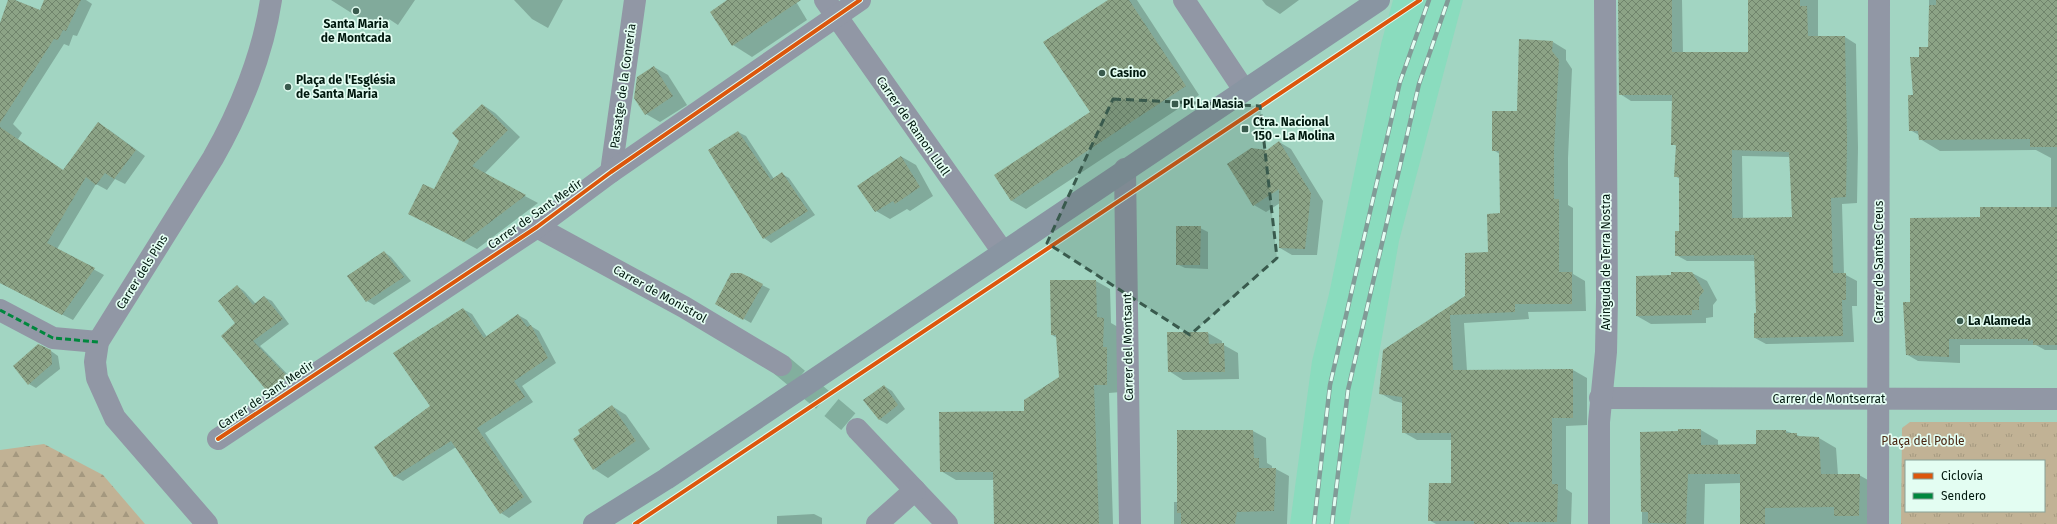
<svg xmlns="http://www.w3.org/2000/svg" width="2057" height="524" viewBox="0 0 2057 524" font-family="'Fira Sans',sans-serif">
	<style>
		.built { fill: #8adcbe }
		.forest { fill: url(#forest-firs) }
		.park { fill: url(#park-tufts); fill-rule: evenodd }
		.shadow { fill: #0003; fill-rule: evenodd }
		.building { fill: url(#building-cross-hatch); fill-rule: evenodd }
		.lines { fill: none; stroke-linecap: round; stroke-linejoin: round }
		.street-tunnel { stroke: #82af9e; stroke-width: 22; stroke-dasharray: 22 11; stroke-linecap: butt }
		.street { stroke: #9197a5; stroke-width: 22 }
		.secondary { stroke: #8995a2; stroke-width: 22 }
		.rail-casing { stroke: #819b97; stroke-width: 4.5 }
		.rail { stroke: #e3fdf2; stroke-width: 3; stroke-dasharray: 9; stroke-linecap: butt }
		.quiet { stroke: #00873e; stroke-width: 3; stroke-dasharray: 6 3; stroke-linecap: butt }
		.cycleway-casing { stroke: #e3fdf2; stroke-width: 6 }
		.cycleway { stroke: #dc560c; stroke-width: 4 }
		.marked { fill: #395a4d; fill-opacity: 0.2; stroke: #395a4d; stroke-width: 3; stroke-dasharray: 8 5; stroke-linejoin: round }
		.poi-dot { fill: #395a4d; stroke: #e3fdf2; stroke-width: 1.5 }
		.labels { text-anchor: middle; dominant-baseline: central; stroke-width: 3.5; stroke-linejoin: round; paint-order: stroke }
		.poi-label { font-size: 12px; font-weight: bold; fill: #00180e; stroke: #e3fdf2; text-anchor: start }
		.street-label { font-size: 12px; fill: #00180e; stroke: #e3fdf2 }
		.park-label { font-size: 12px; fill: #4a2611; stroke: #e3fdf2 }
	</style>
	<defs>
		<pattern id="forest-firs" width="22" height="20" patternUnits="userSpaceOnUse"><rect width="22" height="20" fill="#c1b295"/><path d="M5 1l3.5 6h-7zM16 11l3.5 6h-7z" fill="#a4987f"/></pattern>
		<pattern id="park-tufts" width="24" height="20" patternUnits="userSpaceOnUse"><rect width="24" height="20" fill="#c1b295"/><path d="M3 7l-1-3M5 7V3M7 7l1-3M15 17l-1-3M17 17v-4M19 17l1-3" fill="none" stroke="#a4987f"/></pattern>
		<pattern id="building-cross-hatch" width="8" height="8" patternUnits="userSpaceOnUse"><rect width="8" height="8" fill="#8ca386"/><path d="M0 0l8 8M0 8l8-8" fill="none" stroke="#70846c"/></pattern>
	</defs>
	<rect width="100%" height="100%" fill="#a2d5c2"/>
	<path class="built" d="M1393,0h70l-64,241 -50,283h-59l22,-163 17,-67 52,-250z"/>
	<path class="forest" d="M44,444l59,31 42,49h-145v-74z"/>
	<path class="park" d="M1910,422h147v102h-156l1,-96zM1906,461h138v50h-138z"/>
	<g class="shadow">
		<path d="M9,0l32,11 4,-11h41l6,4 -15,32 -4,-1 -4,11 -5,-2 -51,80 9,9 -4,6 45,32 45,-42 37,27 -20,28 -10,-5 -8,11 -11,-6 -39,65 47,26 -31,45 -73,-37v-260z"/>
		<path d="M331,0h84l-17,25 -9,-6 -9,12z"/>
		<path d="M514,0h49l-15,28 -16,-9z"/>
		<path d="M730,0h65l12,20 -55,37 -19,-12z"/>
		<path d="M1109,0h28l62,95 -173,114 -14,-8 -17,-25 97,-64z"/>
		<path d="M1262,0h37l-19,14 -14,-9z"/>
		<path d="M1619,0h63l1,53h66v-53h69v37h27l11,7 2,104 -1,55 -15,1 2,70 13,7v25h-5l2,36 -88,2 -11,-6 2,-24 -2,-53h-68l-11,-6 4,-23v-53l-5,-3 2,-30 -5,-2 1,-43h-42l-11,-7zM1742,156l49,1 2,61 -50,1z"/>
		<path d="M1929,0h128v350h-12l-9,-5h-76v18l-42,-2 -12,-7 5,-51 70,-85 70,-10v-50l-15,-8 -96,1 -20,-12 -1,-4 -9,-5 10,-72 9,-10z"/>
		<path d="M1553,42l13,8v10l6,9 -4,89v47l5,3v66l12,7 1,30 -58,1 1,7 -65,4 3,48 106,-1 14,8v47l-21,1v63l6,4 -1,31h-135l-7,-4 23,-36v-44h-35l-14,-8v-29l-9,-2 -14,-8 4,-42 82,-54 23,-44 12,-39 -1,-60 -7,-4 25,-38z"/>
		<path d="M654,67l14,8 19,30 -27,17 -14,-8z"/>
		<path d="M483,105l12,8 25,24 -36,37 54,29 -61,46 -56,-29 13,-29z"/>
		<path d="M738,132l8,4 28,43 8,-5 7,4 26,37 -44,28 -7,-5z"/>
		<path d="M1279,142l12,7 32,52 -6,54h-25l-12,-7v-45l-14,9 -12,-7 13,-54z"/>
		<path d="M902,157l14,8 17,31 -23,15 -3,-2 -17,10 -14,-8z"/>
		<path d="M1200,228l8,4v37l-23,-1 -8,-4z"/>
		<path d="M384,252l7,5 20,24 -37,24 -7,-4z"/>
		<path d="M1692,273l15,8 10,19 -4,5v12l-7,1v5l-55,1 -14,-8z"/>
		<path d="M1096,281l14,8 1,34 7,4 3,65 -12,1 4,131h-118l-1,-44h-38l-15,-9 84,-59 35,-34 -3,-40 -5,-3z"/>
		<path d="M762,285l8,4 -19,34 -35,-20z"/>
		<path d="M237,286l7,5 12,13 8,-7 8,4 17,23 -29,22 35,36 -19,13 -8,-5 -45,-54 14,-13z"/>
		<path d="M463,309l9,5 15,23 31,-22 9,5 4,6 8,5 17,32 -34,23 11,16 -48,31 47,69 -23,16 -8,-5 -45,-66 -53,34 -9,-5 37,-70z"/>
		<path d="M1168,333h40l14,8v3l16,9 1,26 -56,1 -14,-9z"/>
		<path d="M51,351l7,5 2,13 -24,19 -7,-4z"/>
		<path d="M884,386l8,5 13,18 -18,15 -7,-4 -16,-19z"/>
		<path d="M612,406l14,9 24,34 -42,29 -14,-9 -20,-30z"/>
		<path d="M1701,430l17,10v6l39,-1 29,-14 16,6 17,1 17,10 2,27h21l18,10 -1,39h-135v-41l-36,1 -1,40h-62v-60z"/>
		<path d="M1253,431l13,7 1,25 5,3v3h4l13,7 -2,48h-113v-22h4z"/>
		<path d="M814,514l8,4v6h-45v-8z"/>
	</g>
	<g class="building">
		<path d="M8,0h7l25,10 4,-10h37l-15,31 -3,-1 -5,10 -4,-1 -54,84v-100z"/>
		<path d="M727,0h74l-69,46 -22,-34z"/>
		<path d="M1108,0h21l57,86 -175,115 -17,-26 96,-63 -47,-70z"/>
		<path d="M1618,0h54v52h76v-52h52v6h7l1,30h37l2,105 -1,56 -15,1 2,75h13v27h-4l1,36 -89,2v-25h2l-2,-58 -79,1v-25h4v-54h-5l2,-32h-5l1,-50h-53zM1732,150l57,2 3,65 -60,1z"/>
		<path d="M1936,0h121v147h-27v-8l-111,1 -1,-9h-9l-1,-36h5l-3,-38h9v-10h9l1,-42h7z"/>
		<path d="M1519,39l34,2 -1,10 7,9 -5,90v49h5v73h13v32h-57v8l-65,3 3,55 120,-1v49h-21v66h6l-1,38h-48v2h-35v-3h-46l1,-38h22v-50h-49v-36l-23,-3 4,-44 82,-54v-43l23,-1 -1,-38 13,-1 -1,-62h-7v-40h25z"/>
		<path d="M654,66l19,30 -28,19 -11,-17 3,-21z"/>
		<path d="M482,104l26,26 -36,36 54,29 -62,47 -56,-28 15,-30 11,5 25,-48 -7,-8z"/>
		<path d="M98,122l38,28 -22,29 -9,-6 -9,12 -10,-8 -39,66 48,25 -33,47 -62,-32v-156l63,43z"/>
		<path d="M738,131l33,49 11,-8 26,39 -45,28 -55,-89z"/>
		<path d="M1279,141l32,52 -6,56 -26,-1v-59l-26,17 -26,-42 24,-16 16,2z"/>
		<path d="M901,156l19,31 -25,17 -2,-3 -18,11 -18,-26z"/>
		<path d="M1980,207h77v138h-24v-5l-5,1v-2h-79v18l-43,-2 -3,-53h7v-84l70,-1z"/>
		<path d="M1176,226h25l-1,39h-24z"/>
		<path d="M384,251l20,26 -38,25 -19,-26z"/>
		<path d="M1671,272h21l12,19 -5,6v13h-7v5l-56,1v-40l35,-1z"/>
		<path d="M731,273h10l22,11 -20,36 -28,-16z"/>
		<path d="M1050,280h46l1,37 7,1 -1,29h4v38h-13l5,139h-105l-1,-52h-53l-1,-60 85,-1v-11l35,-23 -3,-42h-5z"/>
		<path d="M237,285l16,20 11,-9 19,23 -30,22 35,36 -21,14 -46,-55 14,-13 -17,-22z"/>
		<path d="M463,308l21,30 34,-24 9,13 4,-2 17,33 -34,23 11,16 -48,31 47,69 -24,17 -49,-73 -57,36 -20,-30 56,-41 -37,-53z"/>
		<path d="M1167,332h41l1,12 15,-1 1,29h-57z"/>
		<path d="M38,344l13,6 1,14 -24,21 -15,-19z"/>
		<path d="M884,385l14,20 -19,15 -16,-20z"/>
		<path d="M612,405l24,36 -43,29 -20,-31 7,-5 -2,-4z"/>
		<path d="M1678,429h23v16l55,-1v-14h30v3h11v3l22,1 2,37h39l-1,42h-25v-9l-69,1v16h-25v-50h-52l-2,50 -38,-1v-11h-7l-1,-80 38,-1z"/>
		<path d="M1177,430h76l1,28h5v10h17l-2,43 -37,1 -2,12h-54v-11h-4z"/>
	</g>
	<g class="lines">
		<path class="street-tunnel" d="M781,365l76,64"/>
		<g class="street">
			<path d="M825,0l178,252"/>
			<path d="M1184,0l60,90"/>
			<path d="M1125,169l5,355"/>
			<path d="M611,172l24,-172"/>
			<path d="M537,227l147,80 97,58"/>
			<path d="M0,310l53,28 45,4"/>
			<path d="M1600,398l457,1"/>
			<path d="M857,429l90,95"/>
			<path d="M218,439l319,-212 74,-55 249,-172"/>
			<path d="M207,524l-92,-106 -18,-40 -2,-16 3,-20 115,-184c27,-47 50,-104 58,-158"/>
			<path d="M877,524l38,-34"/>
			<path d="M1599,524v-102l7,-70 1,-53 -2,-299"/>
			<path d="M1878,524l1,-524"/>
		</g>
		<path class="secondary" d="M594,524l72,-45 713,-479"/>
		<g class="rail-casing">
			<g id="rail">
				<path d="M1314,524l16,-139 70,-303 29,-82"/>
				<path d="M1332,524l16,-134 71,-306 29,-84"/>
			</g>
		</g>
		<use href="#rail" class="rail"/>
		<path class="quiet" d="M0,310l53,28 45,4"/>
		<g class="cycleway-casing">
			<g id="cycleway">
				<path d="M218,439l319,-212 74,-55 249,-172"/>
				<path d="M635,524l785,-524"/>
			</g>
		</g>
		<use href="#cycleway" class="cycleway"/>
	</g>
	<path class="marked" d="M1113,99l147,7 17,152 -87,77 -143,-92z"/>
	<g class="poi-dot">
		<circle cx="356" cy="11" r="4"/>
		<circle cx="1102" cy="73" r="4"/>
		<circle cx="288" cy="87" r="4"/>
		<rect x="1171" y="100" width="8" height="8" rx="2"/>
		<rect x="1241" y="125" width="8" height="8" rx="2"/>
		<circle cx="1960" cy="321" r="4"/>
	</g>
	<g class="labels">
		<g class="poi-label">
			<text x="356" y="24" text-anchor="middle">Santa Maria<tspan x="356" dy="14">de Montcada</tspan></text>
			<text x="1110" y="73">Casino</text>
			<text x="296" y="80">Plaça de l'Església<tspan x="296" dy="14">de Santa Maria</tspan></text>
			<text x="1183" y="104">Pl La Masia</text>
			<text x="1253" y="122">Ctra. Nacional<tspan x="1253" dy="14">150 - La Molina</tspan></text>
			<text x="1968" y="321">La Alameda</text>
		</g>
		<g class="street-label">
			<text transform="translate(623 86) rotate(-82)">Passatge de la Conreria</text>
			<text transform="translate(913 126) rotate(55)">Carrer de Ramon Llull</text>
			<text transform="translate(535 214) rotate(-35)">Carrer de Sant Medir</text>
			<text transform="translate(1606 262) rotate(-90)">Avinguda de Terra Nostra</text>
			<text transform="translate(1879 262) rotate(-90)">Carrer de Santes Creus</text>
			<text transform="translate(142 272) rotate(-58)">Carrer dels Pins</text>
			<text transform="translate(660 294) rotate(29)">Carrer de Monistrol</text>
			<text transform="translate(1128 347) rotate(-91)">Carrer del Montsant</text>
			<text transform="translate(266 395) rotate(-34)">Carrer de Sant Medir</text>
			<text x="1829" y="399">Carrer de Montserrat</text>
		</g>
		<g class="park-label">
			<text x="1923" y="441">Plaça del Poble</text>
		</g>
	</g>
	<rect x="1905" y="460" width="140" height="52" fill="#e3fdf2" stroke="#88a197"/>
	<rect x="1913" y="473" width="20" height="6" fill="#dc560c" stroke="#88a197"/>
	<text x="1941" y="480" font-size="12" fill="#00180e">Ciclovía</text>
	<rect x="1913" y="493" width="20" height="6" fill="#00873e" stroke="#88a197"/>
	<text x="1941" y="500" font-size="12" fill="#00180e">Sendero</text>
</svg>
